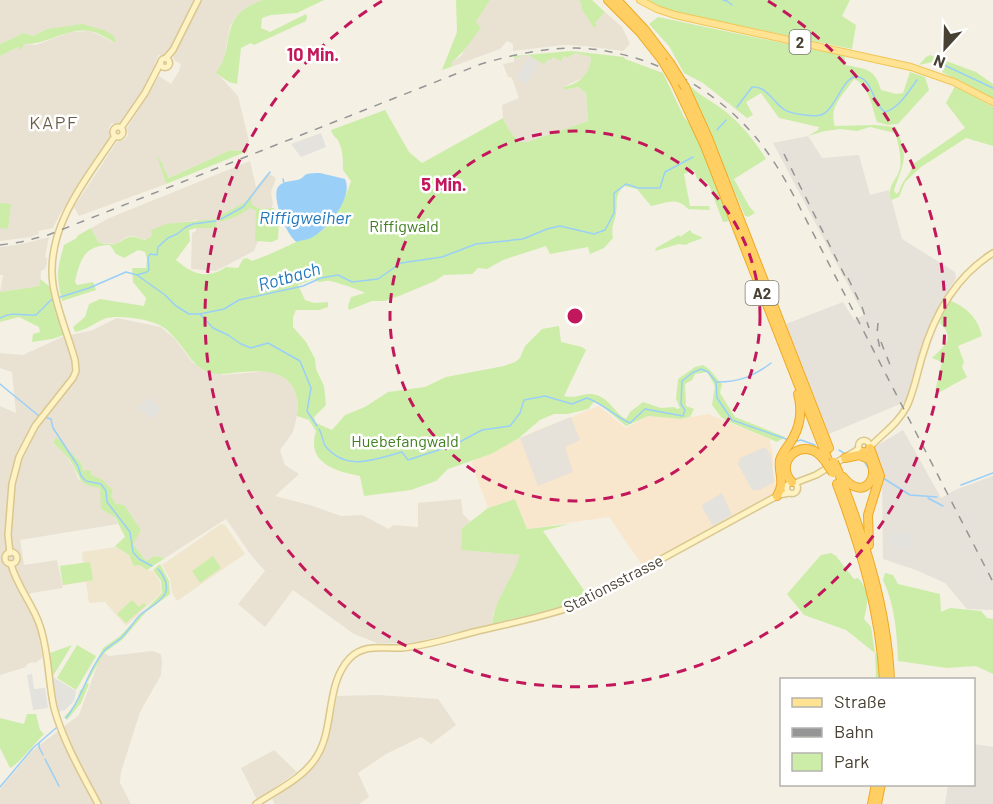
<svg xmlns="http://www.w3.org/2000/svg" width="993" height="804" viewBox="0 0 993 804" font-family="Barlow,sans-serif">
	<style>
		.residential { fill: #e9e2d2 }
		.commercial { fill: #f9e7cd }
		.industrial { fill: #e6e1d9 }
		.education { fill: #efe6cd }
		.green { fill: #cceda8 }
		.parking { fill: #e4e2dd }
		.water { fill: #9acff8 }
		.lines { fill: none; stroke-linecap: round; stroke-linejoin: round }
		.stream { stroke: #9acff8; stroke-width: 1.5 }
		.secondary-casing { stroke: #d9c78f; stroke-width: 8 }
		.primary-casing { stroke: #f0c656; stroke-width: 8 }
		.highway-casing { stroke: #eea924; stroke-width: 10 }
		.secondary { stroke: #fff2c3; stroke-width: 5 }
		.primary { stroke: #ffe392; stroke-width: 6 }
		.highway { stroke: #ffcf64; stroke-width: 8 }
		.rail { stroke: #959595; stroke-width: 1.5; stroke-dasharray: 8 8; stroke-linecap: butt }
		.highway-bridge-casing { stroke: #eea924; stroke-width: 10; stroke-linecap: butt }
		.highway-bridge { stroke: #ffcf64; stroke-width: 8 }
		.ring { fill: none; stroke: #c2185b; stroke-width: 3; stroke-dasharray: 10 8 }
		.labels { text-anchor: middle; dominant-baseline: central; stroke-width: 5; stroke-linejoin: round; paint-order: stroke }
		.shield { fill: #fff; stroke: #7e7970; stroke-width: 1.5 }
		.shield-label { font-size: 15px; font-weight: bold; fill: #474033 }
		.park-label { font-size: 16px; fill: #427f20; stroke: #fff }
		.street-label { font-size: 16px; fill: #474033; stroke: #fff }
		.neighbourhood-label { font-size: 18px; letter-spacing: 1.5px; fill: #6b5e49; stroke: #fff }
		.water-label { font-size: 18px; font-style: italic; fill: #2178be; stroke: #fff }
		.centre { fill: #c2185b; stroke: #fff; stroke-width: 3 }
		.ring-label { font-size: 18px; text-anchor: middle; font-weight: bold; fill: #c2185b; stroke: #fff; stroke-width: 5; stroke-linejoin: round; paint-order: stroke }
	</style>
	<rect width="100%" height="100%" fill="#f4f0e4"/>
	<g class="residential">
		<path d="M0,0h196l-29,54 -4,2 -4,-1 -3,5 -1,10 -16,26 -19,27 -4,2 -4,-2 -4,6 2,3 1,5 -51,77 -7,14 -15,3 1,3 -8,3 -31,4v-185l24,-12 12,1 34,-13 21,-1 24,12 -11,-13 -57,-1 -14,7 -9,-3 -24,11z"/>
		<path d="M201,0h62l-7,3 -21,15 -5,8 -6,32 -7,15 21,23 11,45 -2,6 -8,4 -9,-1 -61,28 -11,-20 8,26 -87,32 -5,-9 42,-64 4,-3h4l4,-5 -1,-7 32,-52 12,8 8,-13 2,-7 -7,-4 -1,-6z"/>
		<path d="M490,0h89l16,23 10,-11 17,15 8,17 -7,7 -38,-5 -22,-1 -50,6v-7l-6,-3 -7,8 -49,18 1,-5 10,-7 3,-8 16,-20 -5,-5z"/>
		<path d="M575,53l16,4 -1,9 -5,11 -22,10 1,3 14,-3 8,6 2,28 -61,21h-8l-10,-12 -6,-12 -1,-13 17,-7 -7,-20 -4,-1 -5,-13 11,-2v-4l14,-3 14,7 11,-6 9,4 2,-4 4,2z"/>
		<path d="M250,161l6,26 12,-14 8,5 -5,14 2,12 -19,47 -38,20 -25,-2 1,-36 4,-2v-3h21l-20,-8 -15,2 -35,18 -15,-4 -6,1 -9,7 -18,-1 -8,-15 16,-9z"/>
		<path d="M49,237l-4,20 2,1v5l-2,6 -4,2 -1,15 -40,6 3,-17h-3v-28l22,-3z"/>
		<path d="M117,318l44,9 14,12 18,24 30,12 43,-4 13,3 12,9 7,15 -1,18 -4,16 -13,18 5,15 14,9 -24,22 35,9 31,11 21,-1 27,14 4,-4 25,2v-24l43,-4 2,15 7,7 -8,8 -1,21 60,5 -6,15 -22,44 -1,10 -84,20 -31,-1 -23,-9 -61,-44 -28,37 -27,-23 27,-33 -14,-16 -25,-36 -61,39 -11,-2 -8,5 -13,-17 -17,-40 -6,-8 3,-6 -28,-18 -4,-9 -25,-25 -3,5 12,11 8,12 5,13 22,9 18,36 -98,16 4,25 33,-5 6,28 -31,5 -9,4 15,31 4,30 -7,5 -2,-1 -6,2 -1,3 -26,8v-269l16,7 -4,-41 -12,-4v-15l23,2 39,-18 31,-7z"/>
		<path d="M152,651l9,3 1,8 -1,13 -21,37 -19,60 -1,11 11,21h-131v-15l32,-38 47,-36 21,-57 4,-5 5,3z"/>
		<path d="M378,695l60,4 18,26 -25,19 -10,-7 -35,17 -28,19 11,24 -10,7h-84l-3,-5 38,-29 11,-13 6,-12 10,-49z"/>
		<path d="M274,750l23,22 -40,28 -16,-32z"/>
	</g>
	<path class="commercial" d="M599,406l27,22 22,-12 32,3 28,-5 61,25 4,14v15l3,19 -5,10 -129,68 -33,-48 -82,12 -12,-30 -27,9 -17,-46 64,-31z"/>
	<g class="industrial">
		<path d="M808,136l14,22 37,-3 11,40 19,-5 13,49 53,33 1,6 -15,24 -16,34 -18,65 -78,33 -43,-110 57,-22 11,18 10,-5 -91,-172z"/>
		<path d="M571,417l9,23 -15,7 8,25 -35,14 -18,-48z"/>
		<path d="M903,430l38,68 14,-8 38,-14v134l-26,-1 -22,-26 -29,-13 -33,-11 -1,-94 -9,-17z"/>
		<path d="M974,744l19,3v57h-48l3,-19 26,-1z"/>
	</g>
	<g class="education">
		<path d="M221,524l4,1 20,29 -68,47 -5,-9 -2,-13 -8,-14z"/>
		<path d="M116,547l13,8 4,7 14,8 6,1 7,11 1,11 -35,33 -21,-24 -16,1 -3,-21 -23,3 -3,-19 23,-3 -1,-11z"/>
	</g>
	<g class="green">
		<path d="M263,0h61l-27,13 -26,2 -9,3 -1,10 9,4 36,-18 1,3 -1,4 -52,24 -3,-2 -10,5 -4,36 -8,-2 -13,-9c22,-30 -1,-56 47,-73z"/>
		<path d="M456,0h34l-14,22 5,5c-9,13 -18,26 -29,35l-1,5 -9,3 15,-38z"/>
		<path d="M579,0h13l13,12 -10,11 2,3 -3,2 -13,-20 1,-3z"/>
		<path d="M649,0h201l-8,16 14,9 -4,24 -186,-39 -14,-5z"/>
		<path d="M658,17l186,39 2,9c19,4 29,3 35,25l15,4 7,-1 7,-21 15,5 4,13 -31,34 -10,1 -11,-3c-5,-15 -8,-37 -23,-43 -10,15 -26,28 -19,47l40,-1 21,2c13,32 8,34 -2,63l2,4 3,-2c3,-13 12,-17 14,-28l52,-36 -19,-25 9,-17 38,21v39l-27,-8 -45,29 -16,15 -6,15 -8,3c-4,-17 5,-17 9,-32 2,-10 -2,-26 -5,-35l-25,-6 -13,4 -17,-2 -15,2 -17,5 10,-6 1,-3 -40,-9 -18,-25 -15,9 7,13 -6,3 -44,-35 -19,-10 -15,-27 -20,-22z"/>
		<path d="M82,24l22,6 10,6 2,7c-8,-4 -18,-11 -26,-12 -23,-4 -43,14 -66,13l-3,6 -3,-3 -18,9v-12l24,-11 9,3 14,-7z"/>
		<path d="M571,51l53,6 1,2 38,14 21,44 11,13 34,91 -6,1 -14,-37 -4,-4 -8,-2 -3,-9 -10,4 6,32h19l1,4 -22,-1c-11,-13 -23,-6 -37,-3l-14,-17 -13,-3c-10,10 -6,15 -8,28 -2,10 -5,12 -3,24l-9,10 -14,6 -2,-7 -38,7 -4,-8 -43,14 -16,9 -9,-1 -6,6 -28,1 -9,6 -36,15 -14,5h-13l-23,9 -1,-4 3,-9 14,-4c-2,-2 -32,-12 -35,-12 -4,-1 -8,1 -11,1l-5,-3 -16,6 7,15 9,3 14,-1v5l-9,3h-23l-3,7v10l13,15 9,17 1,10 8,17 2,19 -12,12 2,6 16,7 13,-15 20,-8 23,-15 37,-5 21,-10 58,-11 11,-4 5,-4 5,-12 17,-17 17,-3 2,16 21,5 4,3 -22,46c13,3 17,-3 28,-2 18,3 20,17 34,25l4,-7 13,-10 18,6 13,-1 3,2 3,-1 -4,-9 2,-20 17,-12 8,-2c9,5 12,12 19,19l-2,9 15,24 50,20 -8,5 -50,-21 -6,-4 -9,-12 3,-19 -8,-14 -12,2 -3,6 -7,4 1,22 8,3 -4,8 -10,2 -32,-3 -22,10 -25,-21 -7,-3 -6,7 -20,5h-14l-14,6 -21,18 -28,16 -43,15 -12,12 -25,9 -47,6 -4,-20c-25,-5 -54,-13 -44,-45l-7,-11 -12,-4c0,-5 2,-13 0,-18 -6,-28 -33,-28 -56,-26 -12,1 -21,4 -32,0 -17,-7 -19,-16 -30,-29 -4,-5 -10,-12 -16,-16 -12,-8 -46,-13 -59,-8 -11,5 -16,10 -29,13l-2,-5 12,-10 4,-13 11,-5 44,7 2,-8 -13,-16 -1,-14h14l1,-9 -2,-7 -7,-2 -14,8 -8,-4 -6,-9c-26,0 -30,15 -35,37l2,3 16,-3 3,8 -34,11c-6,-26 -5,-31 2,-56l13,-7v-2l14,-8 8,15c4,0 12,2 16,1 15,-5 8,-11 30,-4l7,-4 -1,-6 15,-6 49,-5 2,9h-21l-7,2 1,11 -14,19c16,14 31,20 50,7l12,1 5,-9 4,-1 5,3c15,-5 29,-12 44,-19 4,-2 10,-2 14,-4 22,-10 34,-35 41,-57l-8,-11c0,-9 0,-23 -6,-31 -3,-3 -5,-5 -6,-9l54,-20 24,42 13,11 81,-45 6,12 10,12h8l61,-21 -2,-28 -8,-6 -14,3 -1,-3c17,-3 27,-13 28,-30l-16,-4 -7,5 -4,-2 -3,5 -8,-4 -2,3 -3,-1 -4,5 -16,-9 -14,3v-2z"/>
		<path d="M930,55l46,17 17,12v15l-51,-27 4,-7 -9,-4 -18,4 7,-8z"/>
		<path d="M688,83c8,11 23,17 34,26 19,14 32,31 44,50l-32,20 15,27 6,7 -7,4 -3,-1z"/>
		<path d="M247,147l1,4 -82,33 -9,-28 6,8 -1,1 7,13 61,-28 9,1z"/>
		<path d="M251,195l1,10 9,4 13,-1 5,14 -1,17 -6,3 -17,-1 1,-30 -6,-3 -12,8 -18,6 -1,-6 27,-14z"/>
		<path d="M0,203l11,1 -3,25 -8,-1z"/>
		<path d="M690,230l2,3 11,5 -14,5 -3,2 -7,-1 -24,7 1,-3 23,-13 1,2z"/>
		<path d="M40,279l9,7 15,49 -12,4 -20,3 1,-8 7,-2 -1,-5 -20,-10 -19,5v-30l40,-6z"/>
		<path d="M951,301c17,7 27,18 31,35l-24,10 6,16 -2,5 5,10 -27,15 -5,-1 7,-29 -10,-4c12,-12 24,-19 8,-35l3,-11z"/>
		<path d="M56,437l25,26 3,8 3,-1 4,1v4l10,4 12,11 -2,6 5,8 8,1 17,25 -8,14 13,17 8,-5 11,2 -18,12 -8,-5 -5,1 -5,-11 -14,-9 10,-9 -10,-20 -14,-8 -1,-21c-20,-3 -18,-6 -27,-23 -5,-9 -12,-15 -20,-22z"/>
		<path d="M515,499l12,30 42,-5 -26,7 45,65 -22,10 -74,18c3,-26 21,-45 28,-69l-59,-5 1,-22 26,-20z"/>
		<path d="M831,553l5,3 18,23 4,-1c12,12 10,26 6,41l7,8 4,26 3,1 1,25h-3l-1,-26 -29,-23 -42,-15 -17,-21 34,-39z"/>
		<path d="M213,556l8,12 -21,15 -8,-12z"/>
		<path d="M90,562l3,18 -30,5 -3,-19z"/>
		<path d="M160,564l9,17 1,13 -24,18 -23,27 -19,14 -17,30 2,1 -8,19 -14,17 -3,-3 13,-14 3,-13h2l21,-42 17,-12 42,-43 -1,-12 -8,-11z"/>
		<path d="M885,573l8,2 5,9 42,10 1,18 9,-4 31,3 6,7 6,1v55l-17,-8 -29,2 -49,-7c-1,-27 -3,-56 -15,-81z"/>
		<path d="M132,600l7,7 5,-4 2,2 -20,18 -9,-9z"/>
		<path d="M72,645l-19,31h-1l-2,-23z"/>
		<path d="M77,645l19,11 -20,34 -19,-12z"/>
		<path d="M27,714h9l4,16 4,4c-8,8 -26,31 -34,34l-10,-20v-30l24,6z"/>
	</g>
	<g class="parking">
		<path d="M528,57l10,4 -10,23 -10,-4v-5z"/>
		<path d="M321,133l5,14 -25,10 -10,-13z"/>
		<path d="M148,397l13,11 -9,11 -14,-11z"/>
		<path d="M765,447l6,8 3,27 -14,8h-8l-14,-26 2,-6z"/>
		<path d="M722,493l10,22 -19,11 -11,-19 1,-3z"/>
		<path d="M892,530l20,6 -5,15 -16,-5 -2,-7z"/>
		<path d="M32,674l2,15 11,-1 3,20 -15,2 -6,-35z"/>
		<path d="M53,677l23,14 -2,10 -10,10 -2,-1 -2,2 -2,-2z"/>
	</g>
	<path class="water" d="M320,173l25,6c9,18 -18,51 -34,59 -4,2 -10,2 -14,4 -10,-5 -26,-45 -19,-55 5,-7 15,-5 22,-8 3,-1 4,-4 7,-5 3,-1 10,-1 13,-1z"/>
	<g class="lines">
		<g class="stream">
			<path d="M723,0l4,1 5,4"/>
			<path d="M937,64l7,1 49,23"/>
			<path d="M737,107l15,-20c16,-1 21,16 33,23 6,4 30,7 36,5 15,-5 22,-41 37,-38 15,3 15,28 27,35 14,-4 24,-21 32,-32"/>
			<path d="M717,130l9,-10"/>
			<path d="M283,179l1,4"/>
			<path d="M221,219l22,-12 27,-35"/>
			<path d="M137,275l10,-3 2,-2 -1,-12 2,-4 7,1 1,-8 10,-9 9,-4 9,-7 7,-3 23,-3"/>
			<path d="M200,314l13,14 15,7 13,9 10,4 17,-5 32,18 11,27 -4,23 10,15"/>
			<path d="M0,318c12,-7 23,-2 36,-3l15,-15 38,-12 37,-16 11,3 28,20 11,11 13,8h11l24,-5 15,-9 64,-14 18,-8 17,-3 14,7 26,-3 23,-16 41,-6 34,-13 47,-5 24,-10 13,-3 34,8 11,-4 9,-17v-20l12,-9 12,4h22l5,-16 28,-15"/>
			<path d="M717,382c23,0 37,-6 54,-19"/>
			<path d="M0,384l39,32"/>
			<path d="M44,417l7,2 2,9 25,38 3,10 5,5 15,3 5,7 1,11 23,30 3,20 6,7 13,7"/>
			<path d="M319,429c4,6 3,13 7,18 22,25 49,12 76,5l6,8 46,-15 28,-15 28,-4 10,-13 4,-13 21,-4 27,8 15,-6c17,6 27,18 43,25l15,-14 38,7 2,-6 -4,-6 1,-23 10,-8 9,-4 7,3 8,10 1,16 15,22 57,20"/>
			<path d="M797,441l4,-1 14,5"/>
			<path d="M839,450l5,3"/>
			<path d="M864,461l5,8"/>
			<path d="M883,478l27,17 27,2"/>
			<path d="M961,485l32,-12"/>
			<path d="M928,498l15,8"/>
			<path d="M66,718c17,-20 21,-48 39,-68 5,-5 13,-8 18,-14 6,-6 11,-15 17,-21 8,-7 20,-12 25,-21 4,-9 -1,-18 -7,-25"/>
			<path d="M39,743v4l4,8"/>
			<path d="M45,759l14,27"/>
			<path d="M0,787l33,-39 23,-20"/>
		</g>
		<g class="secondary-casing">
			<g id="secondary">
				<path d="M166,58l7,-8 25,-50"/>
				<circle cx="165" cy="63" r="4.5"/>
				<circle cx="118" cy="132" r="5"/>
				<path d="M121,128l24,-35 15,-29"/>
				<circle cx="864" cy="446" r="5.5"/>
				<path d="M870,447c13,-14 28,-23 37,-41 7,-15 10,-32 15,-49 12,-42 33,-80 71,-104"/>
				<circle cx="792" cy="488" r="5.5"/>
				<path d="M795,483l21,-8 43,-26"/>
				<circle cx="11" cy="558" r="6"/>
				<path d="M10,553l-2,-18 4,-51 7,-27 16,-31 38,-48 3,-7 -1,-11c-7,-25 -18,-50 -22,-75 -8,-57 32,-104 62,-149"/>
				<path d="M11,564c6,23 22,40 29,62 9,27 8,55 14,82 9,33 28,66 44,96"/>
				<path d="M256,804c21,-14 48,-26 61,-48 18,-29 8,-72 33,-98 15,-15 34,-9 52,-10 24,-2 48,-10 72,-16 32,-8 66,-14 97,-25l21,-10 172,-94 15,-8 10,-2"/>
			</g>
		</g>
		<g class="primary-casing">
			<path id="primary" d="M640,0l17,9 18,6 236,52 43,15 39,20"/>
		</g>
		<g class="highway-casing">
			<g id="highway">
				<path d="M608,0l32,32 22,28"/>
				<path d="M617,0l28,30 25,33"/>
				<path d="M675,82l30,64 123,314"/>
				<path d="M685,87l23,51 121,310"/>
				<path d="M845,458l14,-3 7,3"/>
				<path d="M838,471c26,67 49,136 52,209"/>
				<path d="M843,477c22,28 43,-6 20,-25"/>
				<path d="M792,482c-20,-20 13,-50 33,-21"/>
				<path d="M837,484c24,64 43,127 47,196"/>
				<path d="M777,496c9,-15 1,-22 3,-36 2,-7 6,-11 10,-17 10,-15 13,-31 8,-49"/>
				<path d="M869,545l-1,-30 12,-39 -10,-28"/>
				<path d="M872,804l4,-20"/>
				<path d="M877,804l4,-20"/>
			</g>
		</g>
		<use href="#secondary" class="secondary"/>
		<use href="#primary" class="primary"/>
		<use href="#highway" class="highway"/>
		<g class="rail">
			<path d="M784,154l63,126"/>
			<path d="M0,245l21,-3 27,-7 433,-171c31,-9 62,-16 95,-16 71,2 143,41 186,97 13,17 24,36 34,55l197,382"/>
			<path d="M848,278l14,29 7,21"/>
			<path d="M878,323l-1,11 3,15"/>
			<path d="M881,342l11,28"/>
		</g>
		<g class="highway-bridge-casing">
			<g id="highway-bridge">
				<path d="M662,60l13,22"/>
				<path d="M670,63l15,24"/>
				<path d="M825,461l8,12"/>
				<path d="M834,462l4,9"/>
			</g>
		</g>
		<use href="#highway-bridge" class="highway-bridge"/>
	</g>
	<g class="ring">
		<circle cx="575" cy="316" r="185"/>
		<path d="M768 1A370 370 0 1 1 382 1"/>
	</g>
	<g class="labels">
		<g class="shield">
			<rect x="789.5" y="30" width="21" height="24" rx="4.5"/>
			<rect x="745.5" y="281" width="33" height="24" rx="4.5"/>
		</g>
		<g class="shield-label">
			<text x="800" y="42">2</text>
			<text x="762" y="293">A2</text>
		</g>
		<g class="park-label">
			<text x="404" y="225">Riffigwald</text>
			<text x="405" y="440">Huebefangwald</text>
		</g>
		<g class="street-label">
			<text transform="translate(613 583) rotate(-27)">Stationsstrasse</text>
		</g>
		<g class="neighbourhood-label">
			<text x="54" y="122">KAPF</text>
		</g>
		<g class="water-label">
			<text x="305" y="217">Riffigweiher</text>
			<text transform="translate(289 276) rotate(-16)">Rotbach</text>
		</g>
	</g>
	<circle cx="575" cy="316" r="9" class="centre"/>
	<g class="ring-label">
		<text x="313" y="61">10 Min.</text>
		<text x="444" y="191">5 Min.</text>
	</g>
	<rect x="780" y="678" width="195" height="108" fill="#ffffff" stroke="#b5b3ad" stroke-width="1.5"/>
	<rect x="792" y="698" width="30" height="9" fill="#ffe392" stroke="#b5b3ad" stroke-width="1.5"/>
	<text x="834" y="708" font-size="18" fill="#474033">Straße</text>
	<rect x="792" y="728" width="30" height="9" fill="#959595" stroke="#b5b3ad" stroke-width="1.5"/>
	<text x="834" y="738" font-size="18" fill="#474033">Bahn</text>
	<rect x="792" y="753" width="30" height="18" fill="#cceda8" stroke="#b5b3ad" stroke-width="1.5"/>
	<text x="834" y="768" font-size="18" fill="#474033">Park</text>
	<g transform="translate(945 48) rotate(202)" stroke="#ffffff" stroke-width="4.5" paint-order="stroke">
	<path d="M0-4.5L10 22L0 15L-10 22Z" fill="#474033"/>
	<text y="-9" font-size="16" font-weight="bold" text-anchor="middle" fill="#474033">N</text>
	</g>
</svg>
